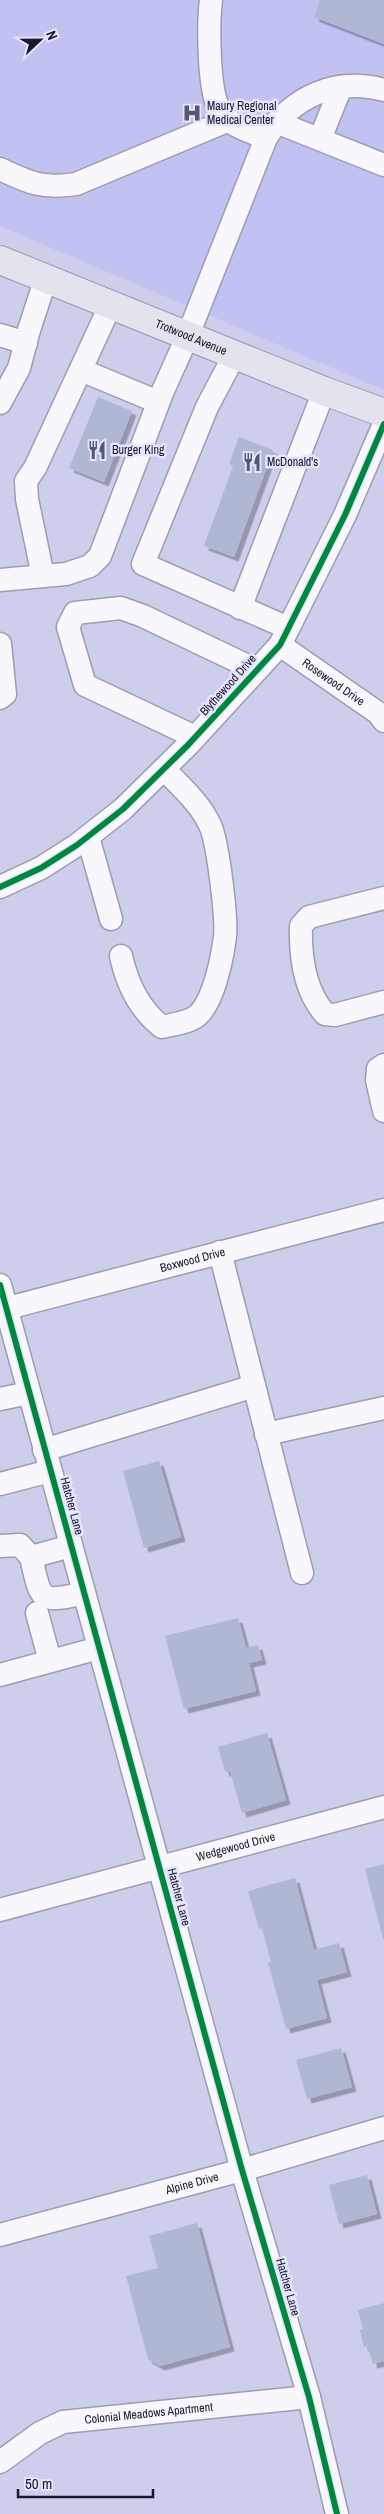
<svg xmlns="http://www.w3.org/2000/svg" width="384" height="2514" viewBox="0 0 384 2514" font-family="'Archivo Narrow',sans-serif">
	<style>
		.built { fill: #c1c1f2 }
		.building { fill: #b0b7d3; filter: url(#shadow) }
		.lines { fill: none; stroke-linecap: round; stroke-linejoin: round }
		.minor-casing { stroke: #9c9cb3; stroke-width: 25 }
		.major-casing { stroke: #9a99b3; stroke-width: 30 }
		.minor { stroke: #f8f8fc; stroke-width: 22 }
		.major { stroke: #e3e3ee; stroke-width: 28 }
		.cycleway-casing { stroke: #e4e5fc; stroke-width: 9 }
		.cycleway { stroke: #00873e; stroke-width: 6 }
		.labels { text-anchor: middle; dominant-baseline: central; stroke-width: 5; stroke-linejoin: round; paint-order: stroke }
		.poi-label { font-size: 12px; fill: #18172c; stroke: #e4e5fc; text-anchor: start }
		.street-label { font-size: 12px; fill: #18172c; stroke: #e4e5fc }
	</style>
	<defs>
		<filter id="shadow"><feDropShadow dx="4.5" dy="4.5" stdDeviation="0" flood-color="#0004"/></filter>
	</defs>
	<rect width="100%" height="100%" fill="#cdcdec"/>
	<path class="built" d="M0,0h384v390l-384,-164z"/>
	<g class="building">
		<path d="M320,0h64v44l-70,-27z"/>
		<path d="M98,397l34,14 -28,71 -35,-14z"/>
		<path d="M239,437l34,13 -39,107 -30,-11 29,-80 -4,-2z"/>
		<path d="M159,1461l22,76 -37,11 -21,-77z"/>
		<path d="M238,1618l8,30 12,-3 4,15 -13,3 7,28 -72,18 -19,-73z"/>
		<path d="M267,1733l19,67 -44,13 -12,-42 -5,1 -7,-25z"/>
		<path d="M384,1864v75h-1l-18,-70z"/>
		<path d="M295,1878l19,72 25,-7 8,29 -30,8 10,38 -41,11 -18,-67h3l-9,-34 -3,1 -11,-38z"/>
		<path d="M341,2048l11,39 -45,12 -11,-39z"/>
		<path d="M367,2175l10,39 -38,10 -10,-39z"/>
		<path d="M197,2223l33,124 -70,19 -12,-7 -22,-83 32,-8 -9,-32z"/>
		<path d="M384,2303v58l-11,3 -5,-18 -4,1 -4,-17 3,-1 -5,-19z"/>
	</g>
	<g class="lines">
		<g class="minor-casing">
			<g id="minor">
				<path d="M211,0c-3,24 -3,91 9,111 8,15 32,21 46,27"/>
				<path d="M276,122l108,43"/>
				<path d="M320,139l21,-52"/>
				<path d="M0,169c29,14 43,20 76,15l153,-64"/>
				<path d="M0,335l26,8"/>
				<path d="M235,354l-28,53 -64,157 145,64"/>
				<path d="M81,370l77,32"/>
				<path d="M0,403l19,-35 10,-38 17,-52"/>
				<path d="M43,576l-16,-77 -1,-18 9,-13 76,-164"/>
				<path d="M0,580l66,-6 24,-8 10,-10 62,-163 26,-58 78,-197c26,-42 70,-61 118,-48"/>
				<path d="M240,608l84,-217"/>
				<path d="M0,644l5,50 -5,4"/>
				<path id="s1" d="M280,645l98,68 6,8"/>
				<path d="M195,737l-110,-52 -17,-58 7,-14 46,-5 22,8 113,54"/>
				<path d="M88,837l23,82"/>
				<path d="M0,887l41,-19 36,-23 46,-36 65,-64 92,-100 65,-130 39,-91"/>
				<path d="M384,898l-75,19 -8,9c-1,31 3,64 24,88l10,1 49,-13"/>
				<path d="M121,956c6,27 19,54 41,71 11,-3 27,-4 36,-12 16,-15 24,-56 27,-78 2,-19 -7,-95 -15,-112 -10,-22 -30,-39 -46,-56"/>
				<path d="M384,1065l-6,4 -1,11 7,31"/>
				<path d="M220,1252l82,321"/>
				<path d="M0,1285l242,885 67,227 28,117"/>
				<path id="s2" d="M0,1310l384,-100"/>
				<path d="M0,1399l29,-6"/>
				<path d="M266,1434l118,-26"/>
				<path d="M44,1450l210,-64"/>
				<path d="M0,1484l50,-13"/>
				<path d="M0,1546l20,-1 11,12 40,-11"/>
				<path d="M31,1557c10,43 7,47 53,36"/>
				<path d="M37,1613l13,48"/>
				<path d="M0,1675l99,-27"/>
				<path id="s3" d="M0,1910l384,-103"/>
				<path id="s4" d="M0,2235l242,-65 142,-42"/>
				<path id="s5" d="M0,2462l40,-29 23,-11 246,-25"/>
			</g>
		</g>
		<g class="major-casing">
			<g id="major">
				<path id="s6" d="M0,260l324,131 60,22"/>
			</g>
		</g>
		<use href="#minor" class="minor"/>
		<use href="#major" class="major"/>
		<g class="cycleway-casing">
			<g id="cycleway">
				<path d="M0,887l41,-19 36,-23 46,-36 65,-64 92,-100 65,-130 39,-91"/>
				<path d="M0,1285l242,885 67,227 28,117"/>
			</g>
		</g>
		<use href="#cycleway" class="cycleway"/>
	</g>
	<defs>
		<g id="hospital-bare" transform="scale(1.5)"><path d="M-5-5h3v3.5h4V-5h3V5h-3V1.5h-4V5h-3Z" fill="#57576f" stroke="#e4e5fc" stroke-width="2.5" paint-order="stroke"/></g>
		<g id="restaurant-bare" transform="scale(1.5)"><path d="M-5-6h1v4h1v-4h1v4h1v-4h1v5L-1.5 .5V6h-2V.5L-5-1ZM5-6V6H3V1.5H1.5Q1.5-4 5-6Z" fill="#57576f" stroke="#e4e5fc" stroke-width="2.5" paint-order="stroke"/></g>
	</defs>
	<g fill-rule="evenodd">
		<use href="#hospital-bare" x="192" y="113"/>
		<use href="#restaurant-bare" x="97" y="450"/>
		<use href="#restaurant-bare" x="252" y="462"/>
	</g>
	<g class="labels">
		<g class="poi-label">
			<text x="207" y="106">Maury Regional<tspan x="207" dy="14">Medical Center</tspan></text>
			<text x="112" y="450">Burger King</text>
			<text x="267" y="462">McDonald's</text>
		</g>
		<g class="street-label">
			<text stroke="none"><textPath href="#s6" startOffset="206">Trotwood Avenue</textPath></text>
			<text stroke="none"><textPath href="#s1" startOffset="65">Rosewood Drive</textPath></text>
			<text transform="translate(228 685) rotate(-48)">Blythewood Drive</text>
			<text stroke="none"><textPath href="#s2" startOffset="199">Boxwood Drive</textPath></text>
			<text transform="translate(72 1506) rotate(75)">Hatcher Lane</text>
			<text stroke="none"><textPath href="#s3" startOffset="244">Wedgewood Drive</textPath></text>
			<text transform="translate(179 1897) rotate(75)">Hatcher Lane</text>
			<text stroke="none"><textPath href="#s4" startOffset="199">Alpine Drive</textPath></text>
			<text transform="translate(288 2287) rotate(74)">Hatcher Lane</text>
			<text stroke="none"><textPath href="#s5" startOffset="161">Colonial Meadows Apartment</textPath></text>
		</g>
	</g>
	<g transform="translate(40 40) rotate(68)" stroke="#e4e5fc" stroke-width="4" paint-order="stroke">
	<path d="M0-4L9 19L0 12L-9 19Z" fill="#18172c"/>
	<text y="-8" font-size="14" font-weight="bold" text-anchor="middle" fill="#18172c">N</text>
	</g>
	<path d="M18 2489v8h135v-8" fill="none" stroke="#18172c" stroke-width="2.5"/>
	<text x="25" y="2489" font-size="15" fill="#18172c" stroke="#e4e5fc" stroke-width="4" paint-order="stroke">50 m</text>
</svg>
